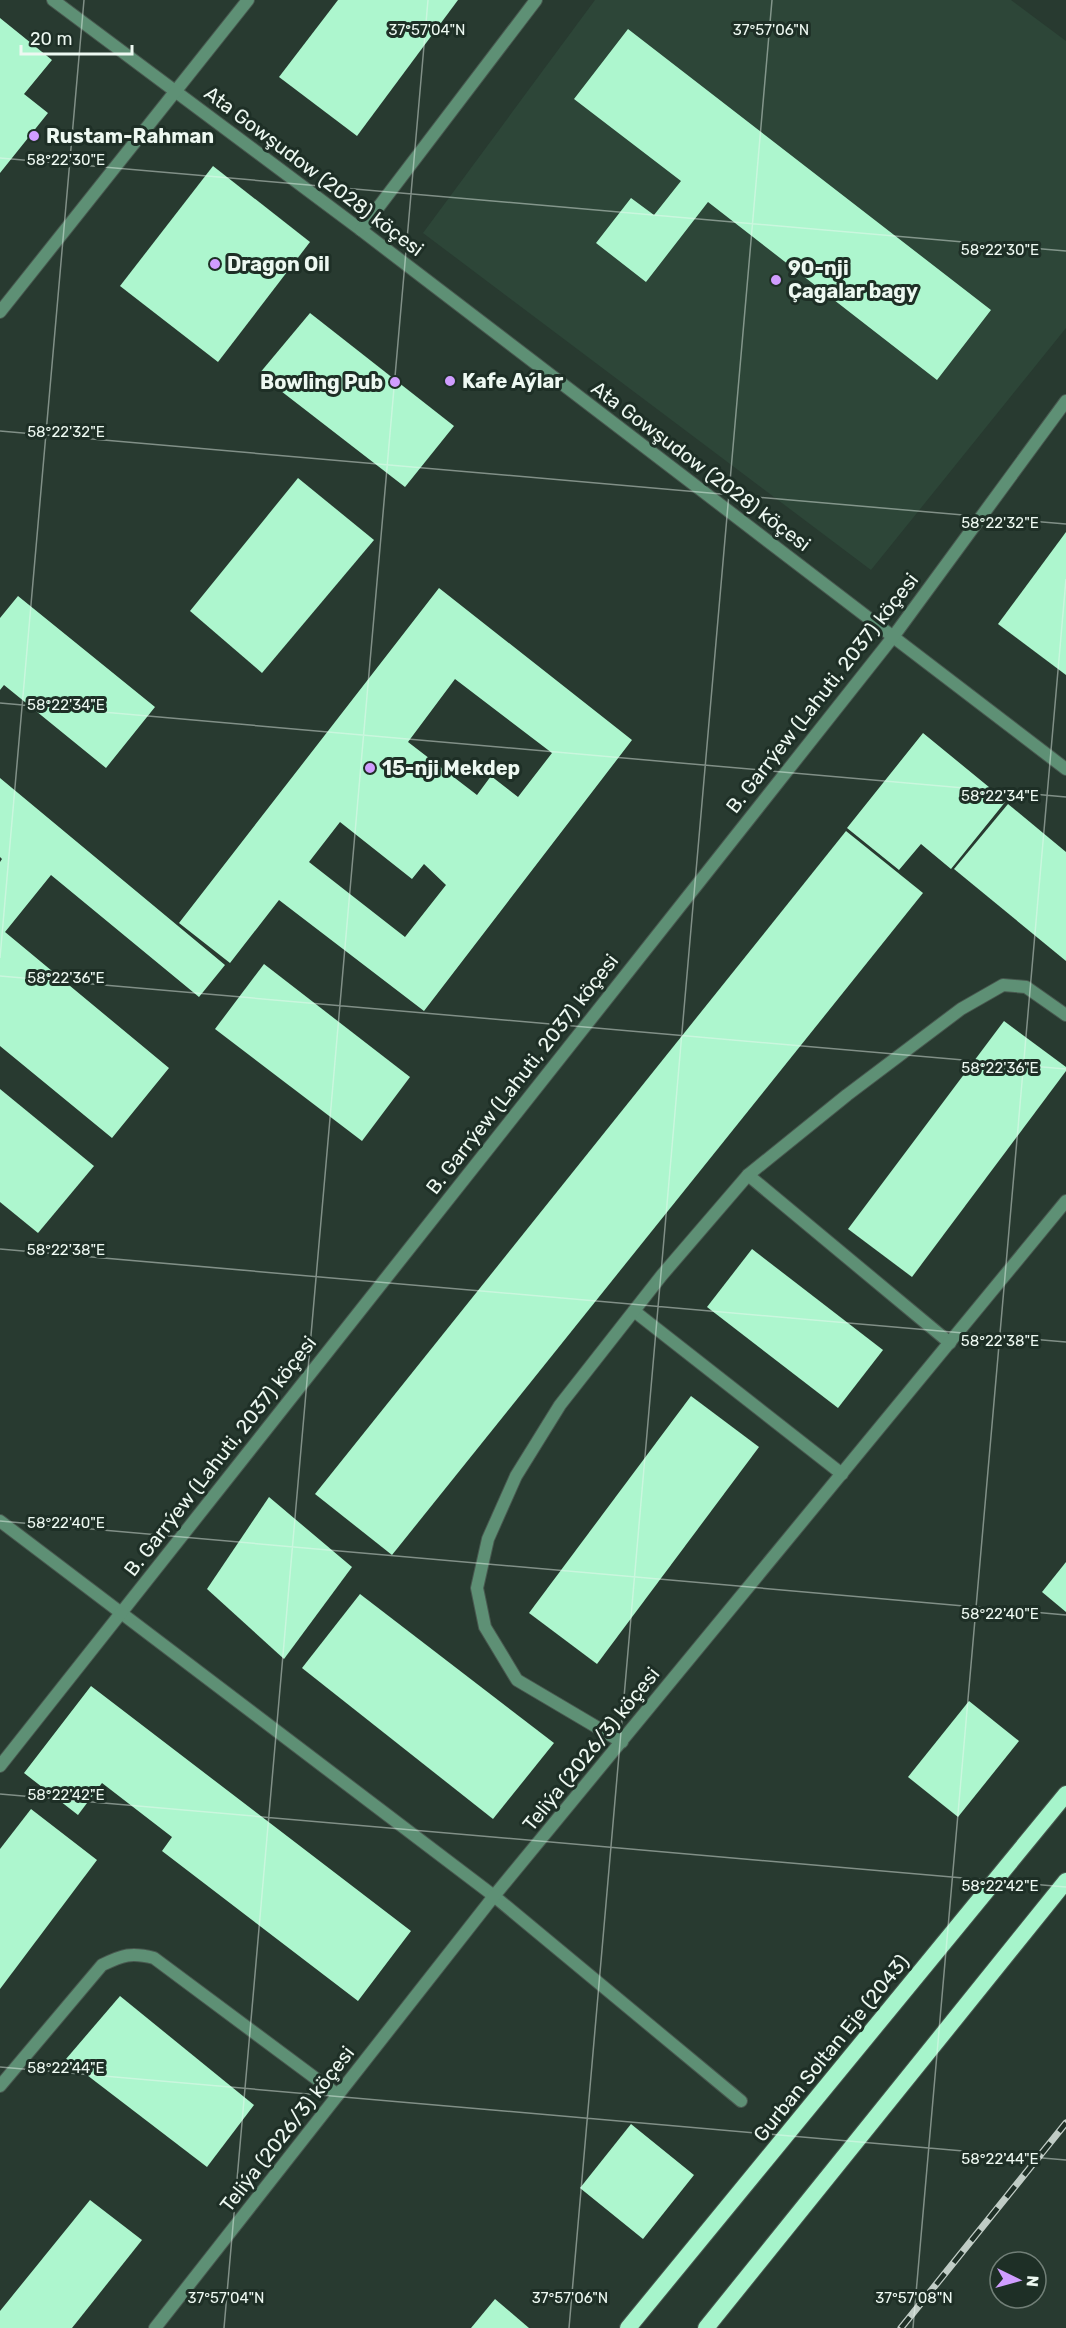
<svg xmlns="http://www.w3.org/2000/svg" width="1066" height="2328" viewBox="0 0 1066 2328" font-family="Rubik,sans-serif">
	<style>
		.built { fill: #2d4638 }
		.building { fill: #adf6ce; fill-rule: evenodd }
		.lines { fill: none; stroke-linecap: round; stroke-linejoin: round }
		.service-casing { stroke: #48584f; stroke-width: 14 }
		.minor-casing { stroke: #48584f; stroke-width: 14 }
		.trunk-casing { stroke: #48584f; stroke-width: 18 }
		.service { stroke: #5e9075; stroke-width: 12 }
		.minor { stroke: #5e9075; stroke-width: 12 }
		.trunk { stroke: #a6f4cb; stroke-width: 16 }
		.rail-casing { stroke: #c0ccc5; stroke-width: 7 }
		.rail { stroke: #1e2f26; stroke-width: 4.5; stroke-dasharray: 14; stroke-linecap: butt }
		.ticks { fill: none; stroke: #edf8f1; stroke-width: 1.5; stroke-opacity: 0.45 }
		.poi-dot { fill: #d09dff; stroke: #1e2f26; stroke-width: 2 }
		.labels { text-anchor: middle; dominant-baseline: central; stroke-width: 6; stroke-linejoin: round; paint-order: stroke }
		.poi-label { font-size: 20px; font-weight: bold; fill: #edf8f1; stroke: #1e2f26; text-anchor: start }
		.street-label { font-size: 20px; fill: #edf8f1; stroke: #1e2f26 }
		.ticks-label { font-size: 15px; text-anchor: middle; fill: #edf8f1; stroke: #1e2f26; stroke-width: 6; stroke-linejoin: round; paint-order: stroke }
	</style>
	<rect width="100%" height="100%" fill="#283a30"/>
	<path class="built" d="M595,0h416l55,41v287l-195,242 -448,-337z"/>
	<g class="building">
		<path d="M338,0h120l-101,136 -78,-59z"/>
		<path d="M0,18l52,42 -28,34 24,19 -48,60z"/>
		<path d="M628,29l363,281 -54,70 -229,-178 -62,80 -50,-39 35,-45 23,17 27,-34 -107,-82z"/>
		<path d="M213,166l97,76 -92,120 -98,-76z"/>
		<path d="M310,313l144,113 -49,61 -146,-113z"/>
		<path d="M298,478l76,62 -112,133 -72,-62z"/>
		<path d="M1066,532v143l-68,-51z"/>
		<path d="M439,588l193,152 -208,271 -145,-111 -49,63 -51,-40zM455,679l97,74 -34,44 -27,-21 -14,19 -69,-53zM340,822l72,57 12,-15 22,21 -41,52 -96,-75z"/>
		<path d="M18,596l137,111 -49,61 -102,-83 -4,5v-72z"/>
		<path d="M923,733l83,68 -55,68 -30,-25 -22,26 -52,-42z"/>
		<path d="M0,778l225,187 -26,32 -148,-122 -46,57 164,136 -57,70 -112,-92v-184l2,-3 -2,-2z"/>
		<path d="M1008,804l58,48v109l-112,-92z"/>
		<path d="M846,831l77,62 -531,662 -77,-61z"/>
		<path d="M264,964l146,113 -48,64 -147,-112z"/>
		<path d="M1004,1021l62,46v4l-154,206 -64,-48z"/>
		<path d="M0,1089l94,77 -56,67 -38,-31z"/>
		<path d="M752,1249l131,101 -45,58 -131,-101z"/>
		<path d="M691,1396l68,51 -162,217 -68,-51z"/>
		<path d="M269,1497l83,70 -68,92 -77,-70z"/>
		<path d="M1066,1562v50l-24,-20z"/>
		<path d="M360,1594l194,149 -61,76 -191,-151z"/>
		<path d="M91,1686l320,245 -53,70 -196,-150 10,-14 -70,-54 -24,32 -54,-42z"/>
		<path d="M969,1701l50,40 -61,76 -50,-40z"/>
		<path d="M31,1809l66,51 -97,129v-140z"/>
		<path d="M120,1996l134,109 -47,62 -141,-108z"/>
		<path d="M631,2124l63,51 -51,64 -63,-51z"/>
		<path d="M90,2200l52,40 -70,88h-72v-17z"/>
		<path d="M495,2299l34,29h-58z"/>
	</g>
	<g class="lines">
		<g class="service-casing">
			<g id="service">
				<path d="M748,1175l202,168"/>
				<path d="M634,1311l208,163"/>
				<path d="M622,1742l-105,-62 -32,-53 -8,-39 11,-49 28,-63 44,-71 102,-130 86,-100 99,-80 114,-86 42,-24 23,2 40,28"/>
				<path d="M0,2086l102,-121c21,-10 29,-13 52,-7l184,137"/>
			</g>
		</g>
		<g class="minor-casing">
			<g id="minor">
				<path d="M53,0l308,230 705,539"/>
				<path d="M361,230l175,-230"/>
				<path d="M0,312l248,-312"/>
				<path d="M0,1521l494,375 247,205"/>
				<path d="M0,1766l893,-1129 173,-236"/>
				<path d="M155,2328l339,-432 572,-695"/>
			</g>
		</g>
		<g class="trunk-casing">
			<g id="trunk">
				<path d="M628,2328l438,-534"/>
				<path d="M706,2328l360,-447"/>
			</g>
		</g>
		<use href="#service" class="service"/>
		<use href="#minor" class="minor"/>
		<use href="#trunk" class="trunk"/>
		<g class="rail-casing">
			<path id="rail" d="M901,2328l165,-205"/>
		</g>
		<use href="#rail" class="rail"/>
	</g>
	<path class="ticks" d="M0,158l1066,93M0,431l1066,93M0,703l1066,94M0,958l84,-958M0,976l1066,93M0,1249l1066,93M0,1521l1066,94M0,1794l1066,93M0,2067l1066,93M224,2328l204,-2328M569,2328l203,-2328M913,2328l153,-1749"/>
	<g class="poi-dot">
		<circle cx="34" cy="136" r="6"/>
		<circle cx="215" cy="264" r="6"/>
		<circle cx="776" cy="280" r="6"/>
		<circle cx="450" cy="381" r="6"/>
		<circle cx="395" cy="382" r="6"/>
		<circle cx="370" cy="768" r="6"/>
	</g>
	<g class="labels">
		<g class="poi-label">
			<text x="46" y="136">Rustam-Rahman</text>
			<text x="227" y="264">Dragon Oil</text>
			<text x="788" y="268">90-nji<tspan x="788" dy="23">Çagalar bagy</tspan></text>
			<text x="462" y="381">Kafe Aýlar</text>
			<text x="383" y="382" text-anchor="end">Bowling Pub</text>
			<text x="382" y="768">15-nji Mekdep</text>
		</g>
		<g class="street-label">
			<text transform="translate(314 171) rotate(37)">Ata Gowşudow (2028) köçesi</text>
			<text transform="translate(701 466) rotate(37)">Ata Gowşudow (2028) köçesi</text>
			<text transform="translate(822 693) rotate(-52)">B. Garrýew (Lahuti, 2037) köçesi</text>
			<text transform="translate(522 1074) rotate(-52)">B. Garrýew (Lahuti, 2037) köçesi</text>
			<text transform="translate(220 1456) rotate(-52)">B. Garrýew (Lahuti, 2037) köçesi</text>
			<text transform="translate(591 1749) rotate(-51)">Teliýa (2026/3) köçesi</text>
			<text transform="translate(831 2048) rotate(-51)">Gurban Soltan Eje (2043)</text>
			<text transform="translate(287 2129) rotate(-52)">Teliýa (2026/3) köçesi</text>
		</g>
	</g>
	<g class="ticks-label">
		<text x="427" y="35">37°57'04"N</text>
		<text x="771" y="35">37°57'06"N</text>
		<text x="66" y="165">58°22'30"E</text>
		<text x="1000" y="255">58°22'30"E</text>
		<text x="66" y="437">58°22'32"E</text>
		<text x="1000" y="528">58°22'32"E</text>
		<text x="66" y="710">58°22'34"E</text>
		<text x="1000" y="801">58°22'34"E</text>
		<text x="66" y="983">58°22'36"E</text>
		<text x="1000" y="1073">58°22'36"E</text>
		<text x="66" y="1255">58°22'38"E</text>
		<text x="1000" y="1346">58°22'38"E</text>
		<text x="66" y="1528">58°22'40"E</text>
		<text x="1000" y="1619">58°22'40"E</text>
		<text x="66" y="1800">58°22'42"E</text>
		<text x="1000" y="1891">58°22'42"E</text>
		<text x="66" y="2073">58°22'44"E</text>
		<text x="1000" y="2164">58°22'44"E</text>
		<text x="226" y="2303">37°57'04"N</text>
		<text x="570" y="2303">37°57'06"N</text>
		<text x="914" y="2303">37°57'08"N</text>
	</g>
	<g transform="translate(1018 2280) rotate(95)"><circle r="28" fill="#1e2f26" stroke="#717f77" stroke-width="1.5"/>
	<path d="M0-4.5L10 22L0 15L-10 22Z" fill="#d09dff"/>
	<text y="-9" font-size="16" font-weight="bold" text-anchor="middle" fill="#edf8f1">N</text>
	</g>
	<path d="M21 45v9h111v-9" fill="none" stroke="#edf8f1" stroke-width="3"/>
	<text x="30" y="45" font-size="18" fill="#edf8f1" stroke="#1e2f26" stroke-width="4.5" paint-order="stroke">20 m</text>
</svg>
